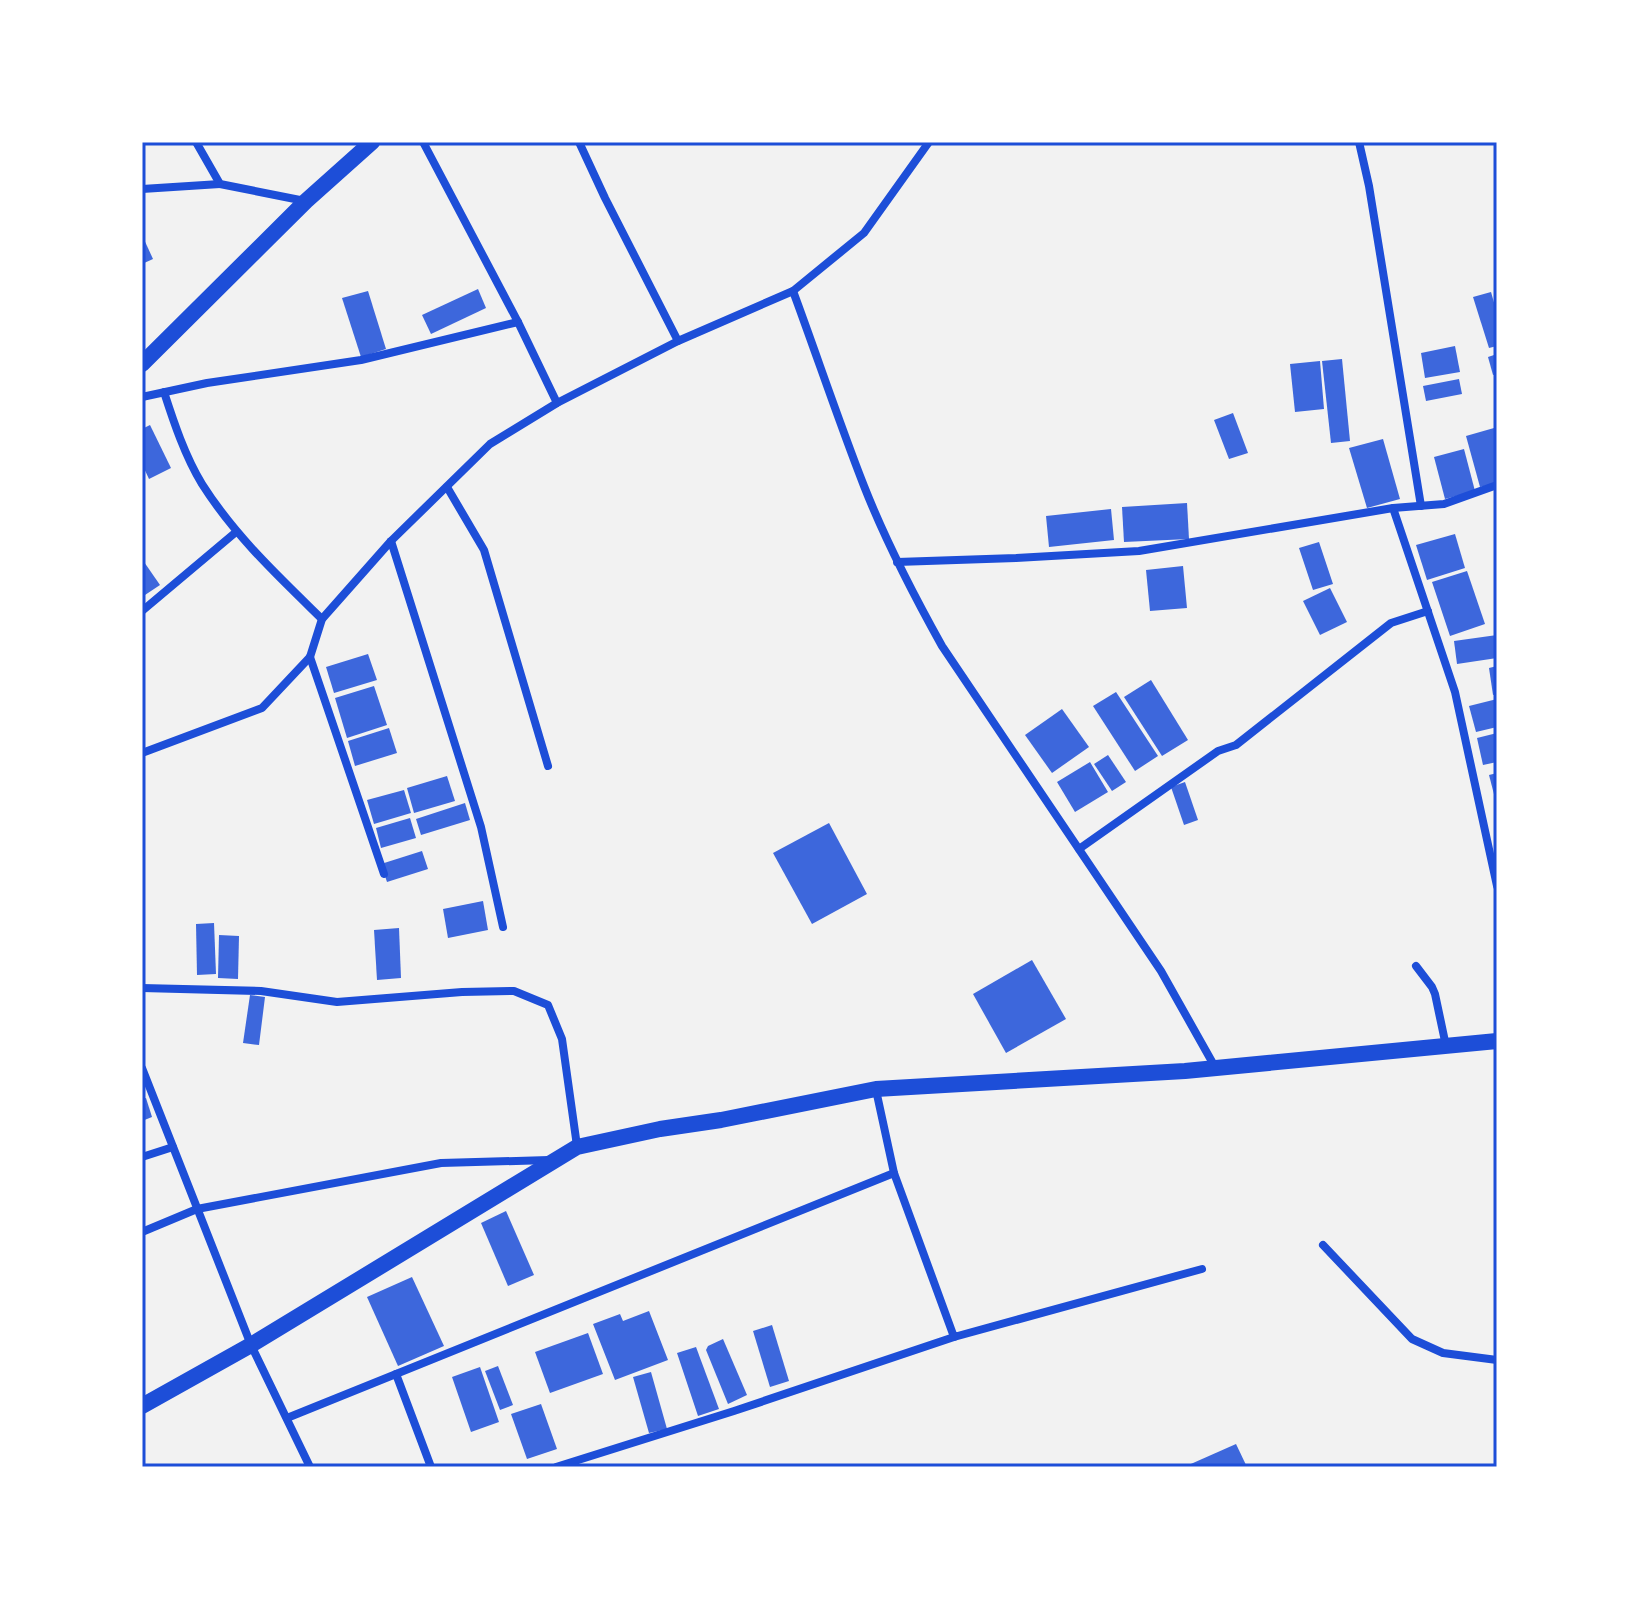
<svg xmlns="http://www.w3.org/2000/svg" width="1639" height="1609" viewBox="0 0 1639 1609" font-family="Montserrat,sans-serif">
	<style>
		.building { fill: #3d67dc }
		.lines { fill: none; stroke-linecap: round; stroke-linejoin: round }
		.minor { stroke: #1d4ed8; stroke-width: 8 }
		.secondary { stroke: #1d4ed8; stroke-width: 16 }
		.neatline { fill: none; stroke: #1d4ed8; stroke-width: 3 }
	</style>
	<rect width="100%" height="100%" fill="#f2f2f2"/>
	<g class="building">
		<path d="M142,235l11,24 -11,5z"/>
		<path d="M478,289l8,19 -55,26 -9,-19z"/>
		<path d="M368,291l18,58 -25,8 -19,-59z"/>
		<path d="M1491,292l6,21v33l-8,2 -16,-51z"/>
		<path d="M1455,346l5,26 -35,6 -4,-25z"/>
		<path d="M1497,354v20l-4,1 -5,-18z"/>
		<path d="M1342,359l8,82 -19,2 -9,-82z"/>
		<path d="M1320,361l4,48 -29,3 -5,-48z"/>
		<path d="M1459,379l3,15 -36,7 -3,-15z"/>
		<path d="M1233,413l15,40 -19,6 -15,-39z"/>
		<path d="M150,425l21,43 -22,11 -7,-15v-35z"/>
		<path d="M1494,428l3,12v43l-17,4 -14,-51z"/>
		<path d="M1383,439l17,60 -33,9 -18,-60z"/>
		<path d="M1464,449l11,42 -30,8 -11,-42z"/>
		<path d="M1187,503l2,36 -65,3 -2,-35z"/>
		<path d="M1111,509l3,31 -65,7 -3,-31z"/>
		<path d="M1455,534l10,34 -38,12 -11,-35z"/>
		<path d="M1319,542l14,42 -20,6 -14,-42z"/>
		<path d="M142,559l18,26 -18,12z"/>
		<path d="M1183,566l4,42 -37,3 -4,-41z"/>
		<path d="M1467,571l18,53 -35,12 -18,-54z"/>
		<path d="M1330,588l17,34 -27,13 -17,-34z"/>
		<path d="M1497,635v23l-40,6 -3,-23z"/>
		<path d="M368,654l9,26 -43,13 -8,-26z"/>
		<path d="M1497,666v28l-4,1 -4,-27z"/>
		<path d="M1151,680l37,60 -26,16 -38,-59z"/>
		<path d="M374,686l13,39 -40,13 -12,-40z"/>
		<path d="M1116,692l42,64 -23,15 -42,-65z"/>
		<path d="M1497,699v28l-21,5 -7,-26z"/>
		<path d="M1062,709l27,38 -37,26 -27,-38z"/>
		<path d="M389,728l8,25 -42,13 -7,-25z"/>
		<path d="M1497,733v29l-14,3 -6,-27z"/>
		<path d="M1108,755l18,27 -14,9 -18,-27z"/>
		<path d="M1090,762l18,30 -33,20 -18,-30z"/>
		<path d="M1497,773v29h-1l-7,-27z"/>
		<path d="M447,776l8,25 -41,12 -7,-25z"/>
		<path d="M1185,782l13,38 -14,5 -13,-38z"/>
		<path d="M404,790l7,23 -37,11 -7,-24z"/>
		<path d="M465,803l5,17 -49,15 -5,-16z"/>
		<path d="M410,818l6,20 -35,10 -5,-20z"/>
		<path d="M829,823l38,71 -55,30 -39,-71z"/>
		<path d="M422,851l6,18 -41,13 -6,-18z"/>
		<path d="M483,901l5,29 -40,8 -5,-29z"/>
		<path d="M214,923l2,51 -19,1 -1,-51z"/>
		<path d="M399,928l2,50 -24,2 -3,-50z"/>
		<path d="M219,935l20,1 -1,43 -20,-1z"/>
		<path d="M1032,960l34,59 -60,34 -33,-59z"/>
		<path d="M250,995l15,2 -6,48 -16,-2z"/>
		<path d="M146,1098l6,19 -10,4v-22z"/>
		<path d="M506,1211l28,64 -26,11 -27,-63z"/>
		<path d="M412,1277l32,69 -46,20 -31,-69z"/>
		<path d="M649,1311l19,49 -53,20 -22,-56 27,-10 3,7z"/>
		<path d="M772,1325l17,56 -19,6 -17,-56z"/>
		<path d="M588,1333l15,41 -53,19 -15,-41z"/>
		<path d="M723,1339l24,56 -19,9 -22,-54 2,-4z"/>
		<path d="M696,1347l23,62 -21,7 -21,-63z"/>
		<path d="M498,1366l15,39 -13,5 -15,-39z"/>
		<path d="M480,1367l19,55 -28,10 -19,-55z"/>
		<path d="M651,1372l16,57 -18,4 -16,-56z"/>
		<path d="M541,1404l16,45 -30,10 -16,-45z"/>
		<path d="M1236,1444l11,23h-63z"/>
	</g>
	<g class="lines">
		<g class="minor">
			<path d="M196,142l24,42 85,17"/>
			<path d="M423,142l95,180 39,81"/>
			<path d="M579,142l26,56 73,143"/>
			<path d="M1359,142l10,44 52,320"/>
			<path d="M142,189l78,-5"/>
			<path d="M793,291c24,65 46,131 71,195 22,56 49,108 78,160l219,325 54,96"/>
			<path d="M164,392c10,31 21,64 38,92 33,52 77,93 120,135"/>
			<path d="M142,397l65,-14 154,-23 157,-38"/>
			<path d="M447,487l37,63 64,216"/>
			<path d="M1393,508l62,184 42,194"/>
			<path d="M391,541l90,286 22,100"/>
			<path d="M897,562l119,-4 123,-7 254,-43 51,-4 53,-19"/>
			<path d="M142,611l94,-79"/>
			<path d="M310,657l74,217"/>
			<path d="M142,753l120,-45 48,-51 12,-38 69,-78 99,-97 67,-41 121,-62 115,-50 71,-58 65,-91"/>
			<path d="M1079,849l139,-98 18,-6 155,-122 37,-12"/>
			<path d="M1416,966l16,21 3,7 11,52"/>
			<path d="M142,988l119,3 76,11 125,-10 52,-1 34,14 14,34 15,107"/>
			<path d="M142,1068l109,277 59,122"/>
			<path d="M876,1090l18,83 60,164 248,-68"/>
			<path d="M142,1157l31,-10"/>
			<path d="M142,1232l55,-23 244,-46 108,-3"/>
			<path d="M1323,1245l89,94 31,14 54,7"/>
			<path d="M396,1374l35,93"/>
			<path d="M287,1418l607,-245"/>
			<path d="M556,1467l178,-56 220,-74"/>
		</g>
		<g class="secondary">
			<path d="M142,364l164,-163 66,-59"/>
			<path d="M142,1406l109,-61 326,-198 83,-18 61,-9 155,-31 309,-18 312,-30"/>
		</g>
	</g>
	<rect width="1639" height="1609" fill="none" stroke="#ffffff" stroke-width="288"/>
	<rect x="144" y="144" width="1351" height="1321" class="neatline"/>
</svg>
